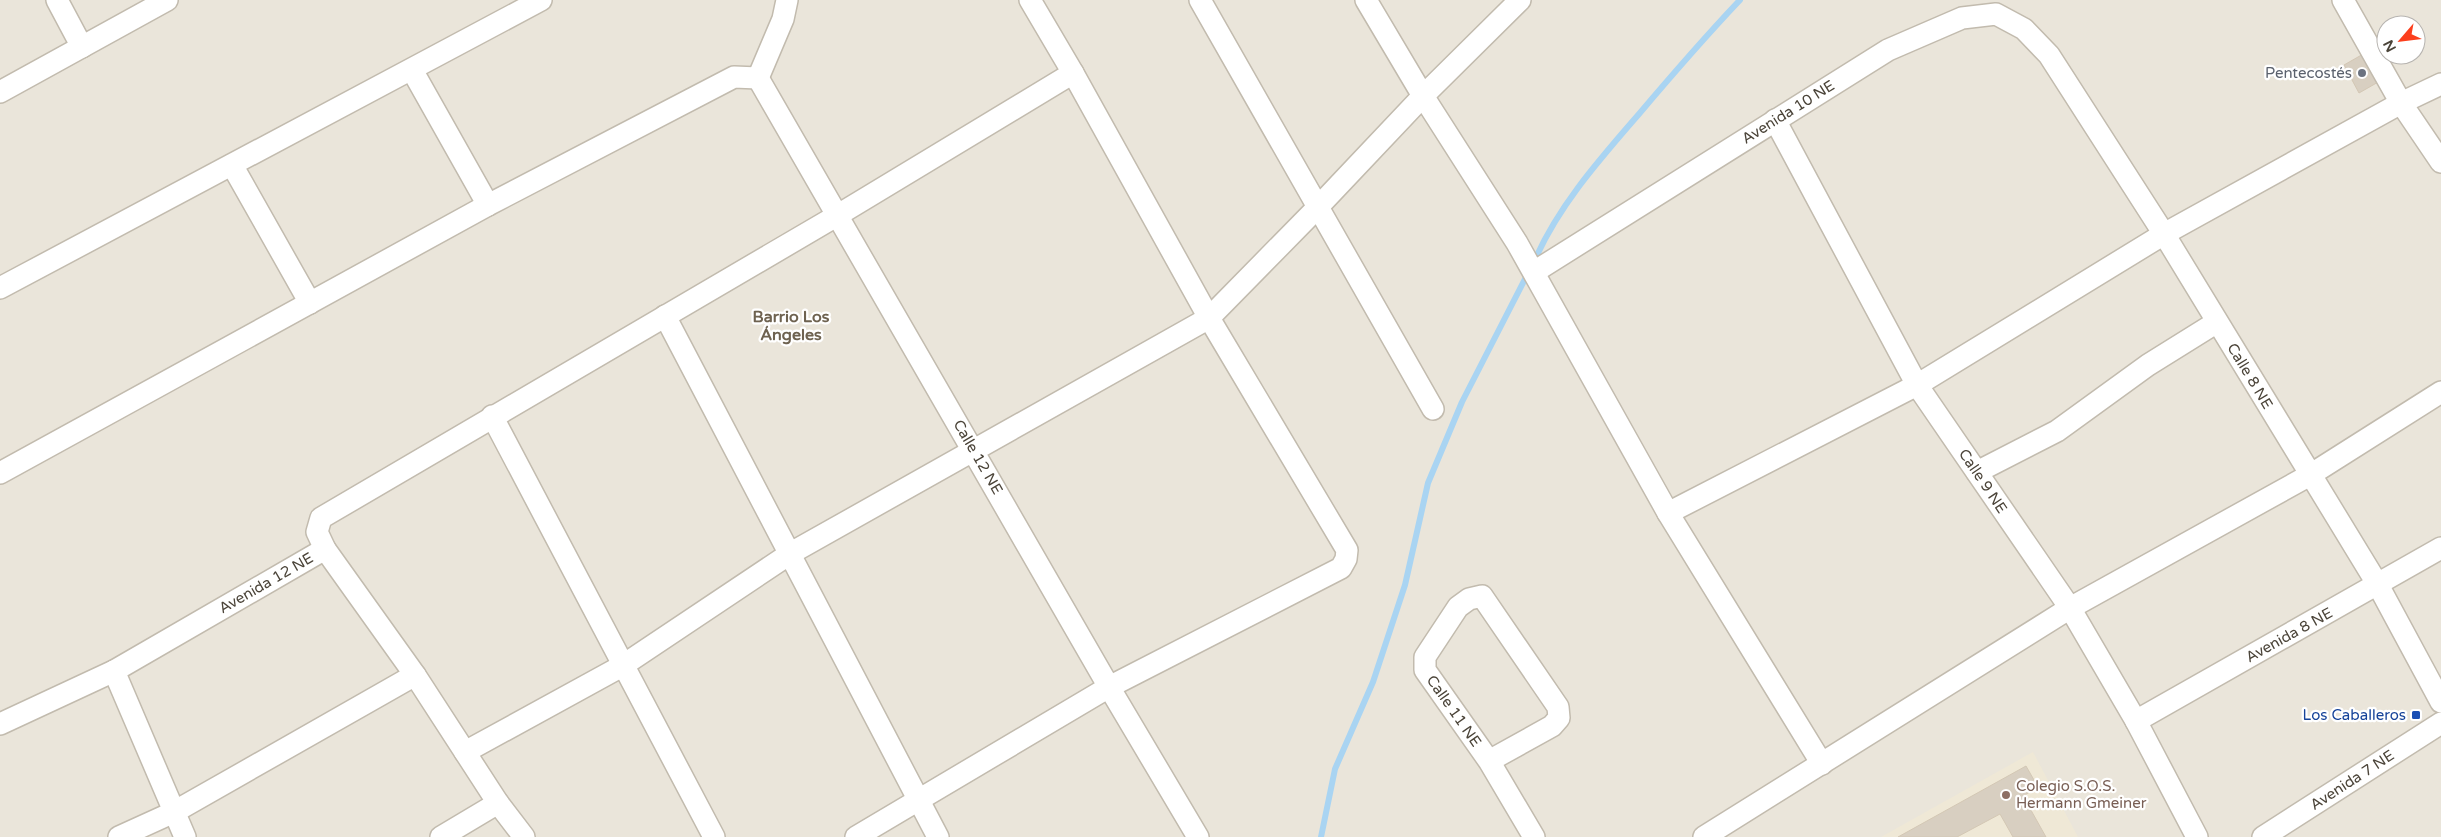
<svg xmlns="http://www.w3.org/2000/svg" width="2441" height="837" viewBox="0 0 2441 837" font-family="'Varela Round',sans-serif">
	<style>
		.residential { fill: #eae5da; fill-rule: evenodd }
		.education { fill: #efe8d6 }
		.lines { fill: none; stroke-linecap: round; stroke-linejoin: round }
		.stream { stroke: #a9d4f2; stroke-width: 6 }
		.building { fill: #d8cfc1; stroke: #d3c7b4 }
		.street-casing { stroke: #c2bbae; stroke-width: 24 }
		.street { stroke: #fff; stroke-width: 21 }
		.worship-dot { fill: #6b7280; stroke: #fff; stroke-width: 2 }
		.transit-dot { fill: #1a4fb4; stroke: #fff; stroke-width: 2 }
		.education-dot { fill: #8d6e63; stroke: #fff; stroke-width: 2 }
		.labels { text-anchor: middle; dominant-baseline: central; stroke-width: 4.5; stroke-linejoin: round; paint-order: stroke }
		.worship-label { font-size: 15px; fill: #5b616d; stroke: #fff; text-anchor: end }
		.street-label { font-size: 15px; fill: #4b4439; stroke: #fff }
		.transit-label { font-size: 15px; fill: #164399; stroke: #fff; text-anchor: end }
		.education-label { font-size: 15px; fill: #785e54; stroke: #fff; text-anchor: start }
		.neighbourhood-label { font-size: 16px; font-weight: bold; fill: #6e6250; stroke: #fff }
	</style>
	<rect width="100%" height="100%" fill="#f6f3ec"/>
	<path class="residential" d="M0,0h2441v837h-2441zM2386,25h30v30h-30z"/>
	<path class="education" d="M2033,752l45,85h-197z"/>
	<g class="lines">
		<g class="stream">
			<path d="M1534,262c24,-56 66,-103 105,-148 33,-39 66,-77 101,-114"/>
			<path d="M1321,837l14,-68 38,-87 32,-97 23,-102 34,-81 66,-129"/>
		</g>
	</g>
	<g class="building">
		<path d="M2365,53l15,28 -21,12 -15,-28z"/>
		<path d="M2026,766l12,21 -15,9 23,41h-33l-13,-23 -43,23h-59z"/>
	</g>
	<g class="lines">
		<g class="street-casing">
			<g id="street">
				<path d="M57,0l25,47"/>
				<path d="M1200,0l233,409"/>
				<path d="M1366,0l57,96 94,147 151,270 154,251"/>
				<path d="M2343,0l58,103 40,59"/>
				<path d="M412,70l76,135"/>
				<path d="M758,78l351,609 89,150"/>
				<path d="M758,78l25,-59 4,-19"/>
				<path d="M0,92l167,-92"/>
				<path d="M1775,120l142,265 153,223 66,113 61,116"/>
				<path d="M232,165l78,138"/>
				<path d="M1534,272l354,-222 74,-32 34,-4 28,15 25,26 115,179 214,351 63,117"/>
				<path d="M0,288l541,-288"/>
				<path d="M665,316l273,521"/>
				<path d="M492,416l222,421"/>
				<path d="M1977,472l80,-41 91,-66 69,-43"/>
				<path d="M0,473l488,-268 246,-128 24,1"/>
				<path d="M1668,513l249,-128 247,-151 237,-131 40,-19"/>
				<path d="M114,671l71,166"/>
				<path d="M2136,721l305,-173"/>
				<path d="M0,724l114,-53 211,-122"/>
				<path d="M465,752l157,-86 169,-113 418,-235 109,-111 105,-111 97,-96"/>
				<path d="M1489,761l63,-35 7,-8 -1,-11 -76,-111 -13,3 -11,8 -33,50v13l64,91 45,76"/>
				<path d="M119,837l55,-25 241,-137"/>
				<path d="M441,837l57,-34"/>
				<path d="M524,837l-26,-34 -83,-128 -90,-126 -8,-17 4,-14 517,-303 235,-142"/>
				<path d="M856,837l253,-150 232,-119 5,-9 1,-9 -138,-232 -136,-245 -43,-73"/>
				<path d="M1704,837l366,-229 240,-133 131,-83"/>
				<path d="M2263,837l178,-114"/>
			</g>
		</g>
		<use href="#street" class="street"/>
	</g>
	<circle class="worship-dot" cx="2362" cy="73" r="5"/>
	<rect class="transit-dot" x="2411" y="710" width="10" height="10" rx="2.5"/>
	<circle class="education-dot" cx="2006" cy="795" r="5"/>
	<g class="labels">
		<g class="worship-label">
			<text x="2352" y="73">Pentecostés</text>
		</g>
		<g class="street-label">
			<text transform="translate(1788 112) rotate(-32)">Avenida 10 NE</text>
			<text transform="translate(2250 376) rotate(59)">Calle 8 NE</text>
			<text transform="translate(978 457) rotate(60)">Calle 12 NE</text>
			<text transform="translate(1983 481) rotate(56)">Calle 9 NE</text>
			<text transform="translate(266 583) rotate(-30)">Avenida 12 NE</text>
			<text transform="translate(2289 635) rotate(-29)">Avenida 8 NE</text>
			<text transform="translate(1454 711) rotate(55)">Calle 11 NE</text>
			<text transform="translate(2352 780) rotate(-33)">Avenida 7 NE</text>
		</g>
		<g class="transit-label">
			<text x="2406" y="715">Los Caballeros</text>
		</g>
		<g class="education-label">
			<text x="2016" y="786">Colegio S.O.S.<tspan x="2016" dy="17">Hermann Gmeiner</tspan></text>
		</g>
		<g class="neighbourhood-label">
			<text x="791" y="317">Barrio Los<tspan x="791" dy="18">Ángeles</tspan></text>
		</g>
	</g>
	<g transform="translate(2401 40) rotate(242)"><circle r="24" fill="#ffffff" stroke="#b7b4b0"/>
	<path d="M0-4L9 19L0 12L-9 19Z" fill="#fc3f1d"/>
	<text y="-8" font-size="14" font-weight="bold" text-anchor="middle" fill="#4b4439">N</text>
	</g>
</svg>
